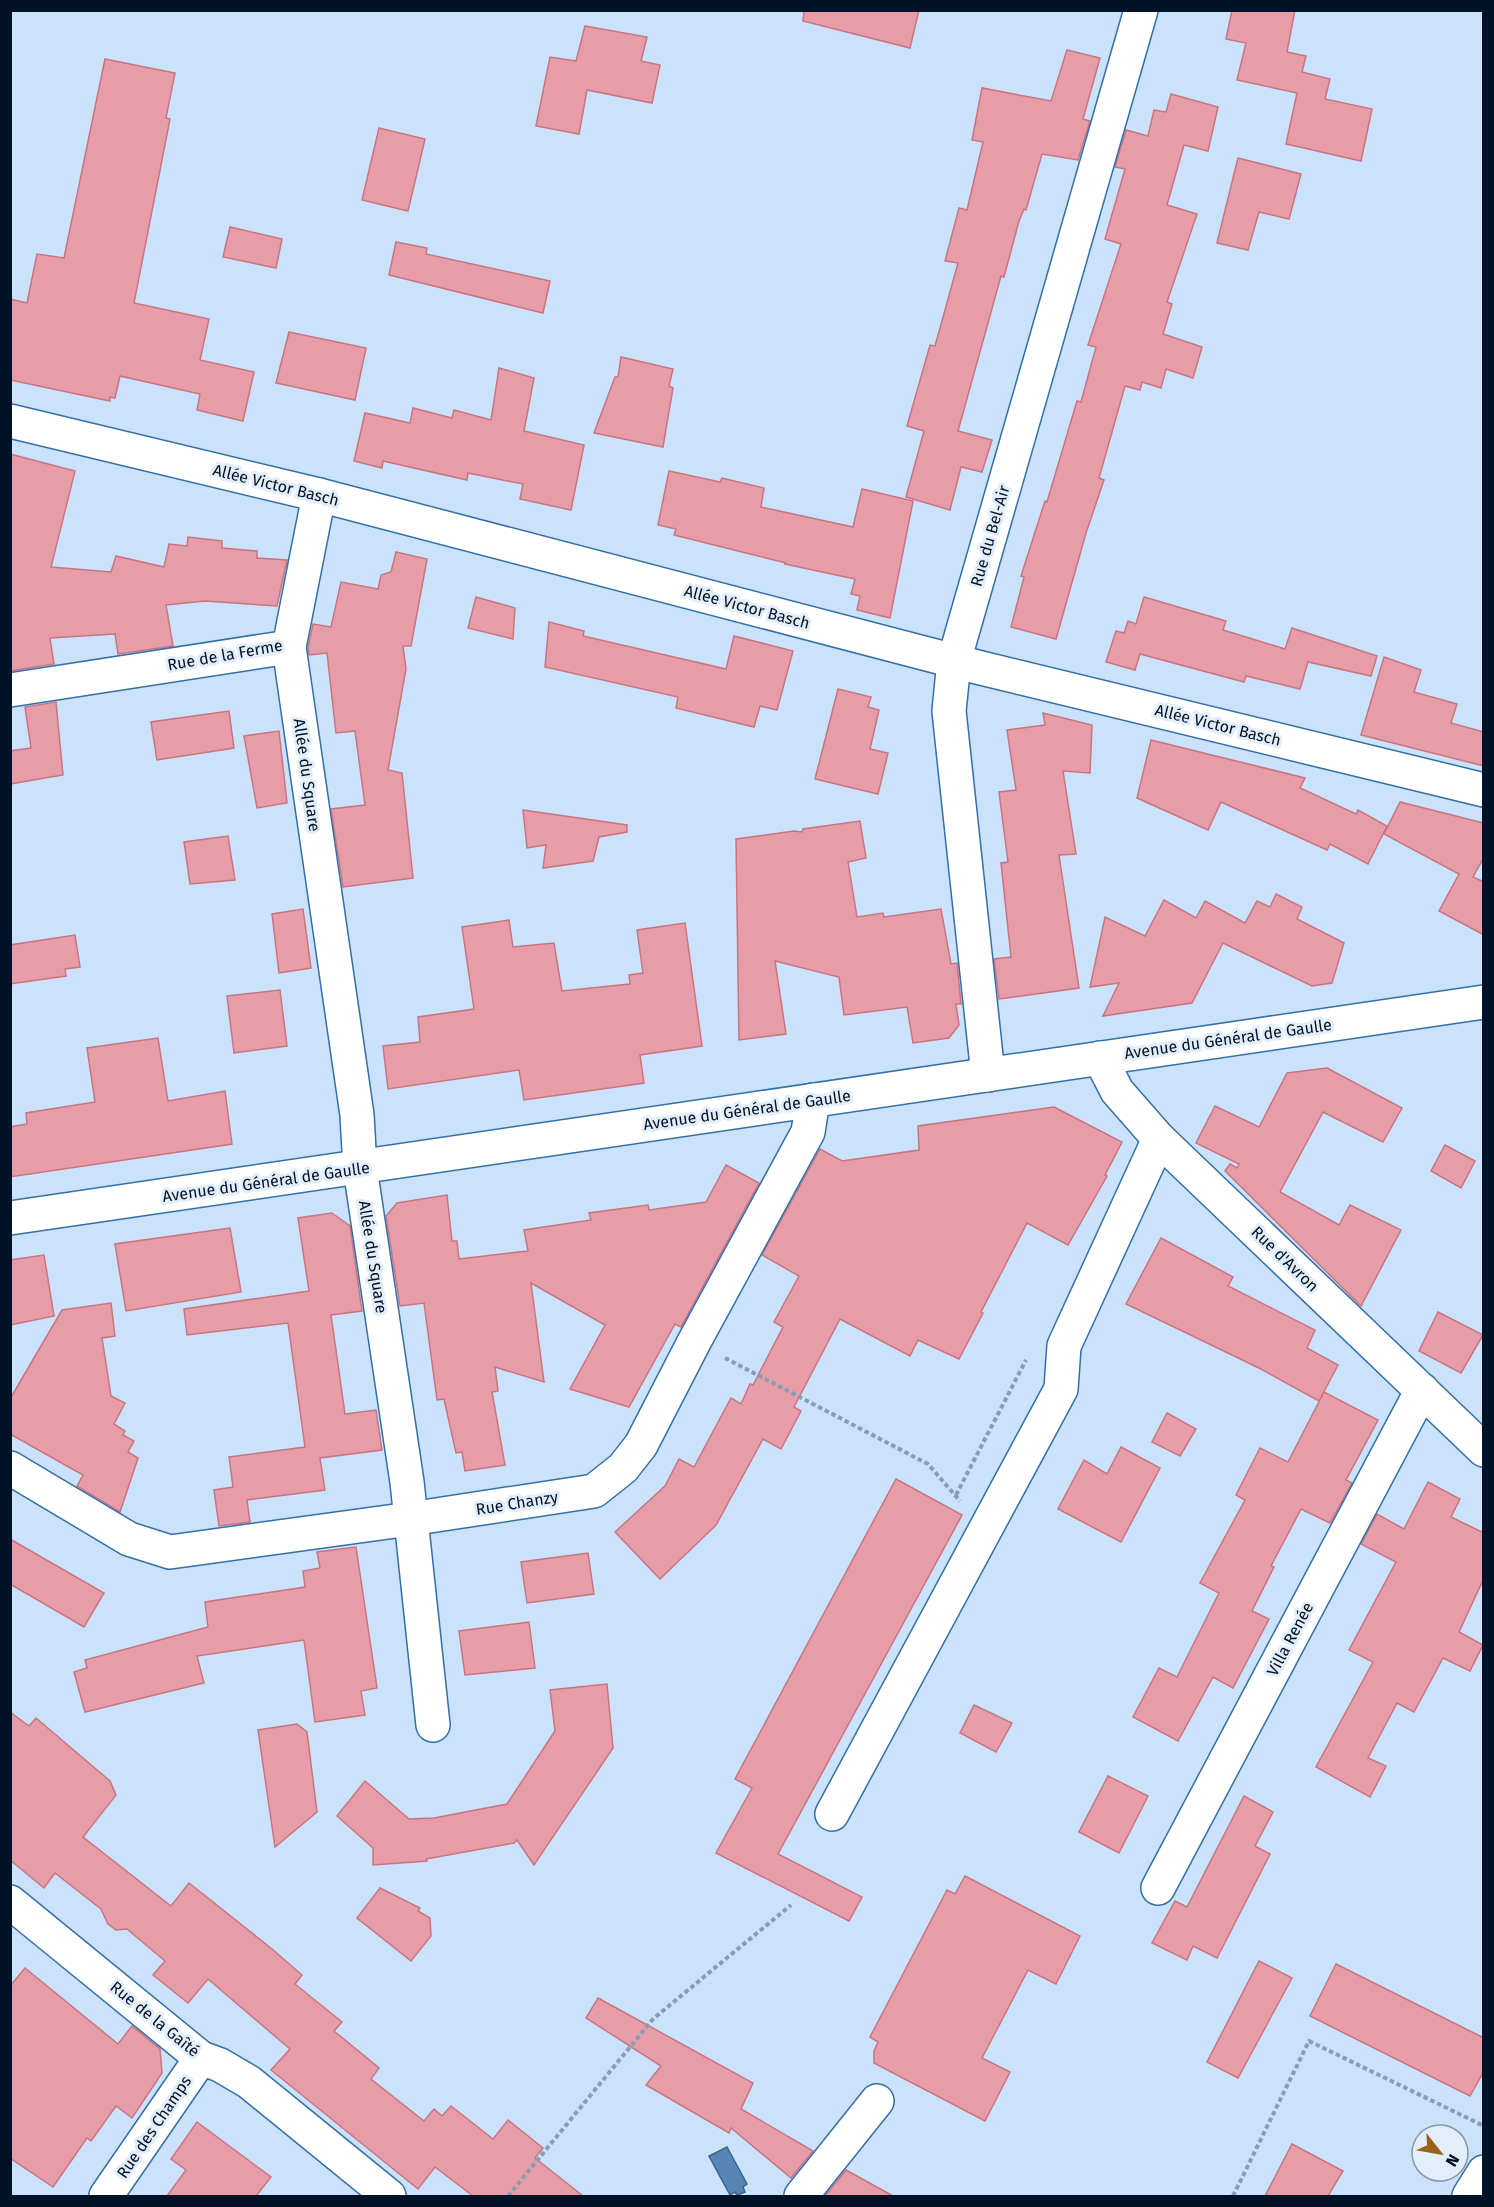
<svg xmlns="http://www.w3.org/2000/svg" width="1494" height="2207" viewBox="0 0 1494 2207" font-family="'Fira Sans',sans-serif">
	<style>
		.water { fill: #5786b5; stroke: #3d638b; stroke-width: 1.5 }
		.building { fill: #e79da7; stroke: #ca7482; stroke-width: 1.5 }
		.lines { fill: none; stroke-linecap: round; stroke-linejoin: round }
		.minor-casing { stroke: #346fa8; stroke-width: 36 }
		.path { stroke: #879db5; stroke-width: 4; stroke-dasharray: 4.5 3; stroke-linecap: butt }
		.minor { stroke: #fff; stroke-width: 33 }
		.labels { text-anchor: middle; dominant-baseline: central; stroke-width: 6; stroke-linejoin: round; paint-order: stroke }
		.street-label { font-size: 16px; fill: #001228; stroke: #e2eefa }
	</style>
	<rect width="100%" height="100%" fill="#cae2fb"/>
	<path class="water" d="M727,2147l20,37 -4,3 2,5 -8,3 -2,-3 -5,3 -21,-39z"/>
	<g class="building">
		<path d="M804,10h115l-9,38 -107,-27z"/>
		<path d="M1232,10h63l-8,42 19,4 -4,16 28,7 -5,20 47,10 -11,52 -75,-17 11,-51 -60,-13 9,-37 -20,-4z"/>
		<path d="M585,26l62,11 -6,24 19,4 -8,38 -65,-13 -8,44 -43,-8 14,-69 26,4z"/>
		<path d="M1067,50l33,8 -17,61 7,2 -12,39 -36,-6 -16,56 -2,-1 -5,12 -15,56 -3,-1 -43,155 34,9 -10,32 -21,-5 -11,43 -44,-13 18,-66 -17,-5 23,-81 5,1 23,-83 -13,-2 14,-53 8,2 16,-68 -11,-2 10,-52 69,13z"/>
		<path d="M105,59l70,14 -9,45 4,1 -36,184 75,16 -9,41 54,12 -11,49 -46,-11 3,-16 -80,-18 -5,22 -5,-1v4l-100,-21v-81l17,4 10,-49 27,4z"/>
		<path d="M1171,94l47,13 -10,44 -24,-6 -17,60 30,9 -30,88 5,2 -9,30 39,13 -9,31 -27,-9 -5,19 -19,-6 -2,8 -15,-4 -26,92 5,2 -18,53 -30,106 -45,-12 13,-50 -3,-1 24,-75 2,1 30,-101 4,1 15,-55 -8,-2 33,-101 -16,-5 20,-70 -10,-2 11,-37 22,6 6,-26 12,2z"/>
		<path d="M379,128l46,11 -17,72 -46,-11z"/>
		<path d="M1238,158l63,16 -12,45 -30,-7 -11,38 -31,-7z"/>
		<path d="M230,227l52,12 -6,29 -53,-11z"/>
		<path d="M396,242l31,6 -1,6 124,27 -7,32 -154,-38z"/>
		<path d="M289,332l77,16 -11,52 -79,-17z"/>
		<path d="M621,357l52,12 -4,17 4,2 -10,59 -69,-14 21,-56h3z"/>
		<path d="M499,368l35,10 -10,53 60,14 -13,65 -51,-11 3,-15 -55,-11 -1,7 -84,-19 -1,7 -28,-7 11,-48 45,10 3,-15 39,10 2,-8 37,10z"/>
		<path d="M10,454l65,17 -24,96 60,5 5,-16 48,11 5,-23 18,2 1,-9 34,4v7l35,3v7l30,2 -10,46 -72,-5 -39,4 7,41 -55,8 -3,-20 -65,4 4,26 -44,7z"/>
		<path d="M669,471l51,11 2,-4 42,10 -3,19 92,20 9,-38 51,12 -23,117 -33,-8 3,-14 -9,-2 4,-15 -70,-15 1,-1 -112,-28 2,-6 -18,-4z"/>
		<path d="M396,552l31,7 -16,87h-8l3,23 -18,101 14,3 11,105 -70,9 -12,-78 34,-4 -10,-74 -19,2 -9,-80 -18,2 -1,-8 5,-23 18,3 10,-45 37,7 3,-14 10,-3z"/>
		<path d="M476,597l39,11 -2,31 -45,-11z"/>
		<path d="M1144,597l82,24 -3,9 62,19 7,-21 85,28 -6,20 -63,-14 -8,27 -54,-13 -2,6 -104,-28 -5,16 -29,-8 10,-31 8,2 4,-12 8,3z"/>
		<path d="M549,622l35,9 -1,5 143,33 8,-33 59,15 -16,59 -17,-4 -6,21 -78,-19 2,-11 -133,-30z"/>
		<path d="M1384,657l37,13 -7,22 43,12 -6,19 33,9v34l-123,-31z"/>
		<path d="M838,689l33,8 -3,10 11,3 -9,39 18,4 -10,41 -63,-15z"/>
		<path d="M56,702l7,73 -53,9v-33l21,-3 -6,-41z"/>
		<path d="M229,711l5,37 -77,12 -6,-38z"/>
		<path d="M1043,713l49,12 -2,48 -27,-2 13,83 -17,1 20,133 -80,11 -5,-40 17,-2 -10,-94 7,-1 -9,-70 17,-2 -9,-60 38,-5z"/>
		<path d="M279,731l8,72 -30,5 -13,-72z"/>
		<path d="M1151,740l154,38 -5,10 56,26 2,-4 29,16 -19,38 -38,-20 -3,6 -106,-48 -13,28 -71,-32z"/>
		<path d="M1400,802l84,21v34l-11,20 11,5v53l-45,-24 20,-37 -75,-40z"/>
		<path d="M523,810l104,15v7l-28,5 -6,24 -50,7 3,-23 -19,3z"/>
		<path d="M860,821l6,37 -18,4 9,55 26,-4 1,4 57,-8 10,55 6,-1 4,41h-5l3,21 -10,13 -36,5 -6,-36 -63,8 -5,-38 -64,-16 11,73 -47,6 -3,-201 58,-8 8,1 1,-3z"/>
		<path d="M228,836l7,44 -45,4 -6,-42z"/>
		<path d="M1276,894l26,13 -5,12 47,24 -12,40 -20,3 -89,-43 -31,60 -89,13 16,-33 -29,4 15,-70 40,19 19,-36 32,18 9,-17 40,22 12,-22 13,6z"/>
		<path d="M303,909l8,59 -32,5 -7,-59z"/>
		<path d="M509,920l4,27 41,-4 8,48 68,-7 -1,-9 14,-2 -6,-43 48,-7 17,123 -62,9 4,28 -120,17 -5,-30 -131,19 -5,-43 37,-4 -2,-25 56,-8 -12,-82z"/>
		<path d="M75,935l5,32 -15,2 1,7 -56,8v-39z"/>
		<path d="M280,990l7,56 -53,7 -7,-57z"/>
		<path d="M158,1038l10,63 57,-10 7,53 -222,33v-50l17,-3 -1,-11 69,-11 -8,-54z"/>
		<path d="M1327,1068l75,40 -19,34 -60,-30 -43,80 59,33 11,-20 51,25 -40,76 -136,-135 5,-7 7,4 2,-4 -43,-21 19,-37 44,21 28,-54z"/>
		<path d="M1054,1107l68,35 -17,33 2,1 -39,69 -41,-22 -46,89 2,1 -24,46 -41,-19 -8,16 -70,-37 -46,88 7,4 -20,38 -18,-10 -47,86 -56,54 -45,-47 50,-46 14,-27 15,8 37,-69 10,6 9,-20 3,1 30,-58 -9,-5 25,-46 -37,-21 58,-106 22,12 77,-11 -1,-24z"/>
		<path d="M1445,1145l30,16 -14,27 -30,-17z"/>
		<path d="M726,1165l33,18 -78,144 -6,-3 -46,83 -59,-18 35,-64 -74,-42 13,99 -49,-15 3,24 -6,1 13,73 -40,6 -3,-19 -6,1 -12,-54 -7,1 -13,-97 -24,3 -14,-90 11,-13 50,-8 5,46h5l2,18 69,-8 -4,-21 67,-10 -2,-7 59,-8 1,5 57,-8z"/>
		<path d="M332,1213l18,13 12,85 -31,4 14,99 31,-4 6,40 -62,8 5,32 -78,10 3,22 -31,4 -5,-36 19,-3 -4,-30 76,-10 -17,-124 -101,12 -3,-26 125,-18 -11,-73z"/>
		<path d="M230,1228l11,64 -115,19 -11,-67z"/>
		<path d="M1161,1238l72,39 -5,9 87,44 -8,18 31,17 -19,36 -60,-33 -133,-64z"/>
		<path d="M44,1255l10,61 -44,9v-65z"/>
		<path d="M111,1303l4,33 -13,2 9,58 14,7 -11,21 11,7 -2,4 11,6 -6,11 10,6 -18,54 -43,-26 6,-11 -73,-41v-35l52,-89z"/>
		<path d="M1438,1312l45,23 -22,38 -42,-22z"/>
		<path d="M1324,1392l54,28 -32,60 6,3 -22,40 -29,-14 -30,57 3,1 -22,44 17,8 -36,69 -20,-11 -35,64 -45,-24 26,-49 18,9 42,-84 -19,-10 45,-83 -9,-5 24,-47 28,14z"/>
		<path d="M1167,1413l29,16 -16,27 -28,-14z"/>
		<path d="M1121,1447l39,21 -39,74 -63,-33 26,-49 23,14z"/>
		<path d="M896,1479l66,36 -184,339 84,43 -13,24 -133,-68 36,-65 -17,-9z"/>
		<path d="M1428,1482l32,17 -9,18 33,16v45l-25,54 24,13 -13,26 -27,-13 -29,54 -17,-9 -29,55 18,8 -16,31 -54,-30 57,-105 -24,-12 47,-88 -35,-18 16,-30 27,15z"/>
		<path d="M10,1539l94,54 -20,34 -74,-43z"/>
		<path d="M356,1547l21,141 -16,3 4,24 -50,7 -11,-82 -107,16 7,27 -119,29 -11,-40 13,-4 -2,-8 123,-33 -3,-25 100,-15 -2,-16 17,-3 -3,-16z"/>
		<path d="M588,1553l6,41 -67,9 -6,-41z"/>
		<path d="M529,1622l6,46 -70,7 -6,-44z"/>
		<path d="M607,1684l6,64 -79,117 -17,-25 -3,3 -88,16 1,2 -54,4v-17l-36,-32 28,-35 44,38 25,-1 73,-14 48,-73 -5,-41z"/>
		<path d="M974,1705l38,18 -16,29 -36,-19z"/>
		<path d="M10,1712l19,14 7,-8 74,63 6,14 -33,42 88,69 18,-23 83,66 30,26 -7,9 47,38 -8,9 45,37 -8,11 53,42 10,-12 8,7 9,-10 42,33 15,-19 35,28 -8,10 48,38h-110l-38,-29 -17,22 -147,-119 19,-21 -82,-70 -20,24 -35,-28 12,-14 -38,-32 -11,1 -8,-6 -7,-15 -46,-36 -11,15 -34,-28z"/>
		<path d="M297,1724l10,8 10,80 -42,35 -17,-117z"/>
		<path d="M1108,1776l40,20 -29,57 -40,-21z"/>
		<path d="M1244,1796l29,16 -18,34 15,8 -53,104 -24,-12 -6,14 -35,-17 23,-42 12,6z"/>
		<path d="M965,1876l115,60 -24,48 -28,-14 -46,88 28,14 -25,49 -111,-58v-12l4,-9 -8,-5 77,-147 8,4z"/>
		<path d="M380,1888l40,20 -2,3 12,7 1,18 -20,25 -54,-43z"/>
		<path d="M1259,1961l33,17 -54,100 -31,-16z"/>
		<path d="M1336,1964l148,74v33l-14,25 -160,-80z"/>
		<path d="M25,1968l93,76 14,-18 28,23 2,24 -30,45 -16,-12 -25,35 -4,-3 -34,49 -43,-29v-172z"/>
		<path d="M598,1998l155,85 -12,26 72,42 -22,27 -60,-50 -2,5 -83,-48 15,-19 -75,-48z"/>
		<path d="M197,2122l74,55 -15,19h-89l19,-26 -15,-11z"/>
		<path d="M1292,2144l51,27 -15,25h-63z"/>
		<path d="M846,2170l47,26h-68z"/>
	</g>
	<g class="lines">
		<g class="minor-casing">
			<g id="minor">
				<path d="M10,421l309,74 658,172 507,123"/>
				<path d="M289,647l68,468 3,53 47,314 26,243"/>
				<path d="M10,690l279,-43 30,-152"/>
				<path d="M1100,1058l17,33 42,48 325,311"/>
				<path d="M988,1075l-39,-364 5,-50 187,-651"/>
				<path d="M10,1218l1474,-216"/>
				<path d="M10,1468l119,71 41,13 240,-33 184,-28 29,-23 18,-23 53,-103 114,-210 5,-32"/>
				<path d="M832,1814l229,-425 3,-43 95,-207"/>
				<path d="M1158,1888l264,-498"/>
				<path d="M10,1902l191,156 19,7 29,17 140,114"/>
				<path d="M106,2196l95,-138"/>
				<path d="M801,2196l76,-95"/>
				<path d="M1469,2196l15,-24"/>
			</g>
		</g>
		<g class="path">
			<path d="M725,1358l203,106 32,37"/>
			<path d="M956,1495l70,-135"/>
			<path d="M508,2196l145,-177 138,-114"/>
			<path d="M1233,2196l76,-155 175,85"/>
		</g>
		<use href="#minor" class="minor"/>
	</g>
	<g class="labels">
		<g class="street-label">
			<text transform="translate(276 485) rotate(14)">Allée Victor Basch</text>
			<text transform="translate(990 536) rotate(-74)">Rue du Bel-Air</text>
			<text transform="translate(747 607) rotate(15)">Allée Victor Basch</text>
			<text transform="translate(225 655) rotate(-10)">Rue de la Ferme</text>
			<text transform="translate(1218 725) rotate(14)">Allée Victor Basch</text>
			<text transform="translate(307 775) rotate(82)">Allée du Square</text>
			<text transform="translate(1228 1039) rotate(-8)">Avenue du Général de Gaulle</text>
			<text transform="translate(747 1110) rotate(-8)">Avenue du Général de Gaulle</text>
			<text transform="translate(266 1182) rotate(-8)">Avenue du Général de Gaulle</text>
			<text transform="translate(373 1257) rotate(81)">Allée du Square</text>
			<text transform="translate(1285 1259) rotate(44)">Rue d'Avron</text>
			<text transform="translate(517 1503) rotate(-9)">Rue Chanzy</text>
			<text transform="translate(1290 1639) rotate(-62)">Villa Renée</text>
			<text transform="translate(155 2019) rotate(39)">Rue de la Gaîté</text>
			<text transform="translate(154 2127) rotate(-56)">Rue des Champs</text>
		</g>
	</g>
	<rect width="1494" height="2207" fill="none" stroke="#001228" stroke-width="24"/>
	<g transform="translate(1440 2153) rotate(121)"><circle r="28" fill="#e2eefa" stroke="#8896a6" stroke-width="1.5"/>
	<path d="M0-4.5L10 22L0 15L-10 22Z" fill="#976319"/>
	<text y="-9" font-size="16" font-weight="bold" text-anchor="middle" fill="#001228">N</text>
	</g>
</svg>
